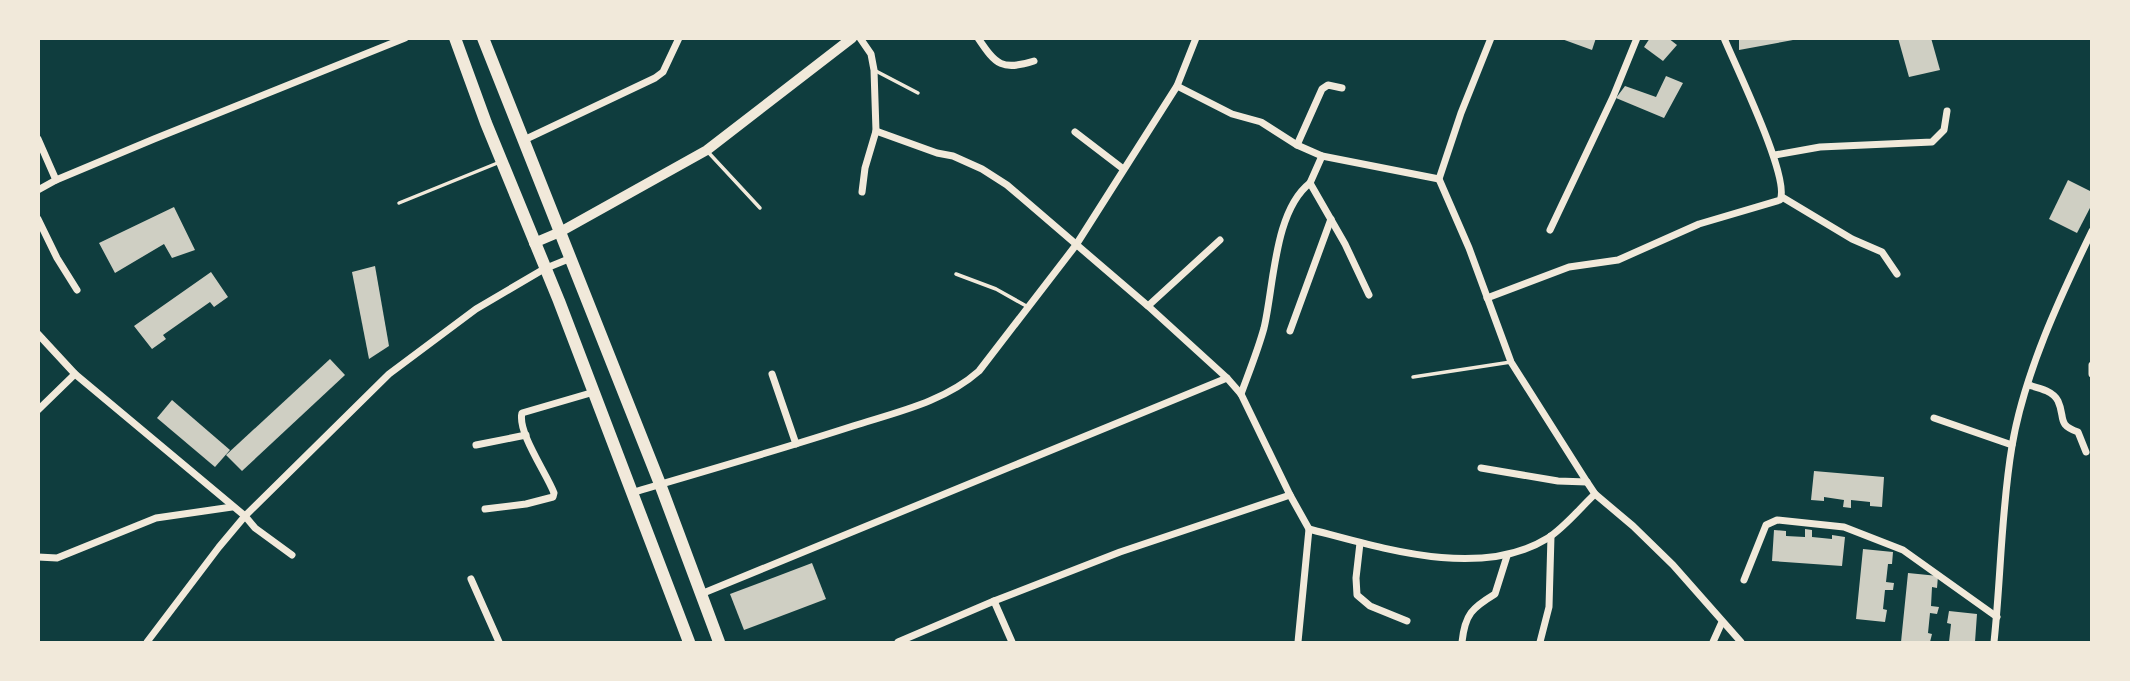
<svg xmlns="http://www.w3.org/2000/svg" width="2130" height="681" viewBox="0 0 2130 681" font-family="Figtree,sans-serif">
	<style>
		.building { fill: #cfcfc3 }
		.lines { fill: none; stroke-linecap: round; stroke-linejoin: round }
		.service { stroke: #f1e9da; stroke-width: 3.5 }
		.minor { stroke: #f1e9da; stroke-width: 7 }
		.tertiary { stroke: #f1e9da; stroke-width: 10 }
		.primary { stroke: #f1e9da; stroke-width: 12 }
	</style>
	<rect width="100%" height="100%" fill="#0f3d3e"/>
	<g class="building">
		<path d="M1559,38h37l-4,12z"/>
		<path d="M1650,38h18l9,7 -14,16 -19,-14z"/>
		<path d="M1739,38h53l1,2 -54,10z"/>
		<path d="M1898,38h33l9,32 -31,7z"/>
		<path d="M1666,76l17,7 -19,35 -48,-20 9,-12 31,11z"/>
		<path d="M2068,180l24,12v12l-15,29 -28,-14z"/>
		<path d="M174,207l21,43 -23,8 -8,-14 -49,29 -16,-30z"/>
		<path d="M375,266l14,80 -20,13 -17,-87z"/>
		<path d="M211,272l17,25 -14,10 -4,-5 -47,33 3,4 -14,10 -18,-23z"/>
		<path d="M330,359l15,16 -103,96 -16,-16z"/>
		<path d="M172,400l58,50 -15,17 -58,-49z"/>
		<path d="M1814,471l70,6 -2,30 -12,-1v-4l-19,-2v8l-8,-1 1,-7 -20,-3v4l-13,-1z"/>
		<path d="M1805,529l7,1v7l20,2v-4l13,2 -3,29 -70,-5 2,-31 12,1v5l19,1z"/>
		<path d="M1863,549l30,3 -1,12h-4l-2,18 8,1 -1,7h-8l-2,19 4,1 -2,12 -29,-3z"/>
		<path d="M812,563l14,36 -82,31 -14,-36z"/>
		<path d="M1908,573l30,3 -1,12 -5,-1 -1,19 8,1 -2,7 -7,-1 -2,20 4,1 -2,8h-29z"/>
		<path d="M1949,611l28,3 -2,28h-26l2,-18 -4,-1z"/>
	</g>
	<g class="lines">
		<g class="service">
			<path d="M874,70l44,23"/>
			<path d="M708,152l52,56"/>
			<path d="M399,203l101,-41"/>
			<path d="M956,274l40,15 32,18"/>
			<path d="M1413,377l98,-15"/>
		</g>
		<g class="minor">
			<path d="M860,38l11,16 3,16 2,61 -11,37 -3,24"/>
			<path d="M978,38c18,27 24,33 56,23"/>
			<path d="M1491,38l-30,75 -22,66 30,69 42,114 76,120 8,12 38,32 40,39 68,77"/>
			<path d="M1177,86l55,28 29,8 36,23 25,11 117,23"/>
			<path d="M876,131l61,22 16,3 29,13 25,16 141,121 79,72 14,16 49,101 19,34 -11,113"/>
			<path d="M1075,132l47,36"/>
			<path d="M38,139l18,41"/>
			<path d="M524,140l131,-62 8,-6 16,-34"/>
			<path d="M1297,145l25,-56 6,-4 14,3"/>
			<path d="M1775,155l45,-8 112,-5 12,-12 3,-19"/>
			<path d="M1322,156l-12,27 35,61 24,51"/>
			<path d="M38,190l18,-10 98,-41 251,-101"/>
			<path d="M1782,197l70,42 30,13 15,22"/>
			<path d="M38,219l19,39 20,32"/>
			<path d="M1550,230l63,-133 24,-59"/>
			<path d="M1487,298l82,-31 49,-7 81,-36 81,-24c11,-21 -45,-135 -56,-162"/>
			<path d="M1148,306l72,-66"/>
			<path d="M1290,331l41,-112"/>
			<path d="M38,334l37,40 170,142 10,12 37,27"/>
			<path d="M2092,365v9"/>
			<path d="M772,374l24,70"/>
			<path d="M2028,385c11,3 25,6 30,16 8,17 -2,23 20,31l8,20"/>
			<path d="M1241,394c8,-22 17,-44 23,-66 10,-42 10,-117 46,-145"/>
			<path d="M38,410l37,-36"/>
			<path d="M1934,418l78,27"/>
			<path d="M476,445l50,-10"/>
			<path d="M1481,468l77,13 29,1"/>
			<path d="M631,493c74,-22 148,-43 222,-67 44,-14 91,-24 126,-55l97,-126 101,-159 19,-48"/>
			<path d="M485,509l41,-5 27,-7 1,-4c-7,-19 -37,-61 -32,-80l72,-21"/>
			<path d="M1309,529c73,19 171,51 239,9 17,-11 32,-30 47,-44"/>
			<path d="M1360,543l-4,35 1,17 13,11 37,15"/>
			<path d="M38,557l19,1 99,-40 76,-11"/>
			<path d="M471,579l28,63"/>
			<path d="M1744,580l22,-55 11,-5 67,7 59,23 94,67"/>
			<path d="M701,594l526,-216"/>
			<path d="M994,601l18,41"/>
			<path d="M147,642l72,-95 26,-31 144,-142 87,-65 68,-40 27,-11"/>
			<path d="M898,642l96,-41 126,-49 170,-57"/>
			<path d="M1462,642c3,-28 10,-34 33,-48l12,-38"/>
			<path d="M1540,642l9,-35 2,-71"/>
			<path d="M1713,642l9,-20"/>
			<path d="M1994,642c7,-65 7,-131 18,-196 12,-72 48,-149 80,-215"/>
		</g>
		<path class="tertiary" d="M534,243l26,-11 147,-82 145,-112"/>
		<g class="primary">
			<path d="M455,38l31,85 73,178 130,341"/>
			<path d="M483,38l177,446 59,158"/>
		</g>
	</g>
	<rect width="2130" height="681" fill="none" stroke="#f1e9da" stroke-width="80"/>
</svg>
